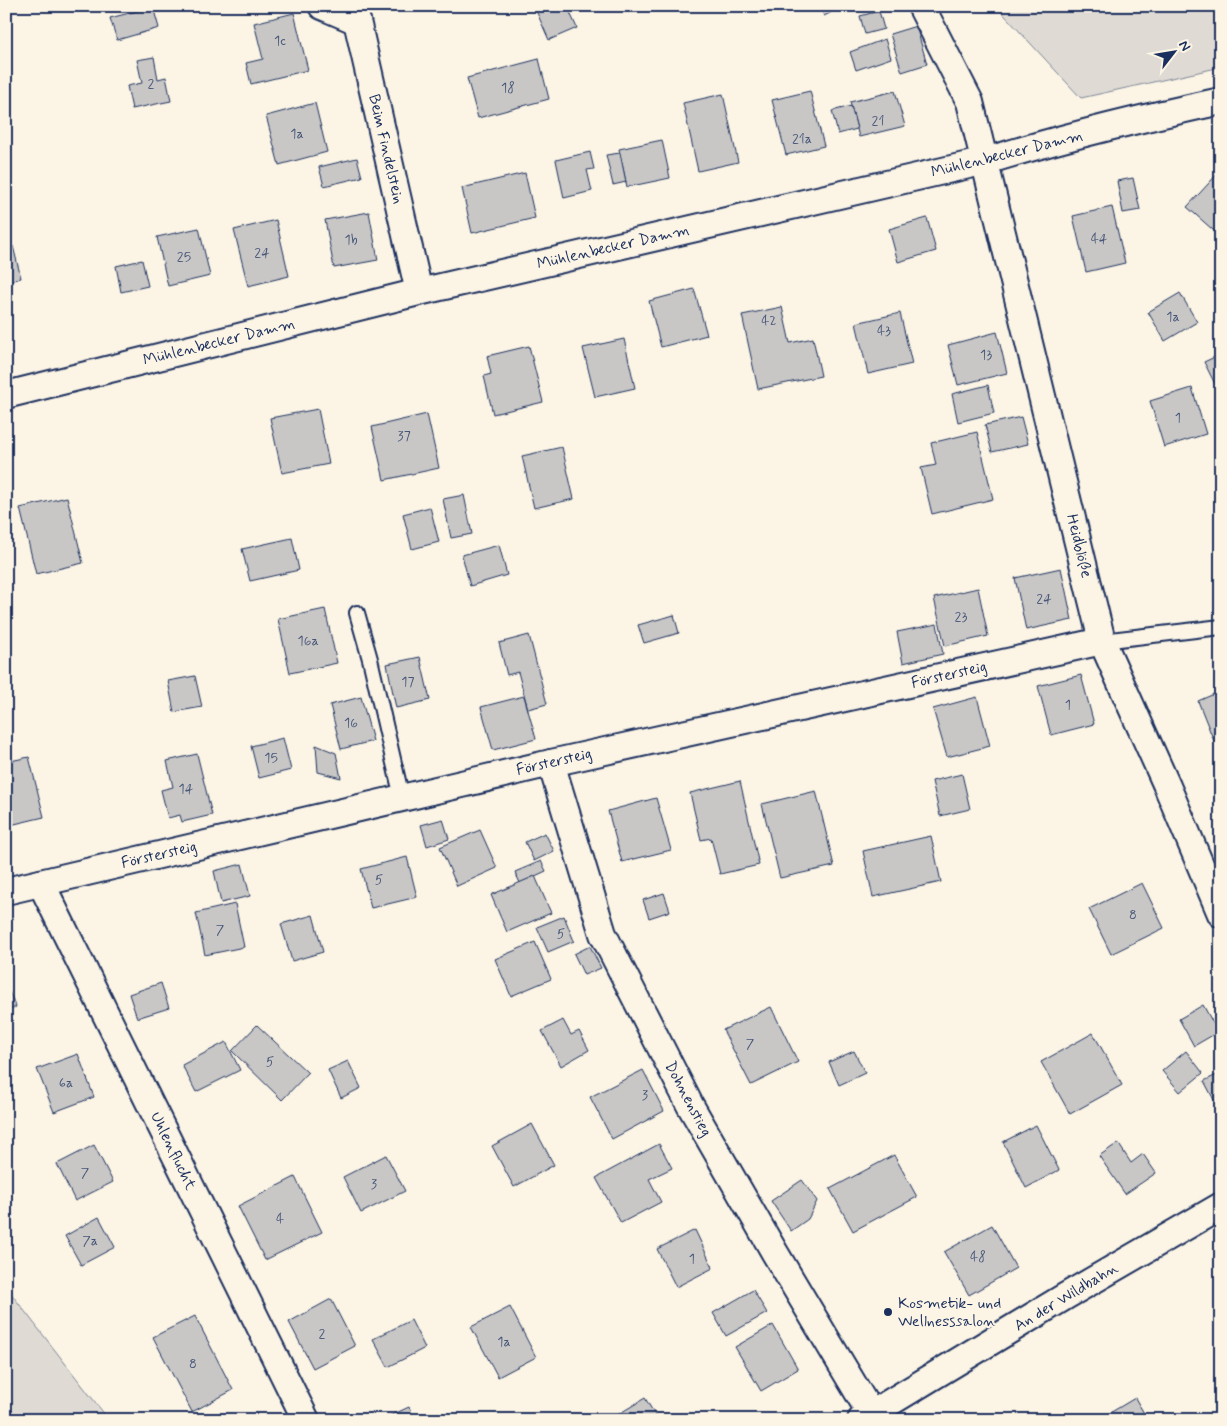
<svg xmlns="http://www.w3.org/2000/svg" width="1227" height="1426" viewBox="0 0 1227 1426" font-family="Mynerve,sans-serif">
	<style>
		.green { fill: #dfdbd4; stroke: #7d8599 }
		.building { fill: #c8c7c6; stroke: #1b2f5e }
		.lines { fill: none; stroke-linecap: round; stroke-linejoin: round }
		.service-casing { stroke: #1b2f5e; stroke-width: 18 }
		.minor-casing { stroke: #1b2f5e; stroke-width: 30 }
		.service { stroke: #fcf5e5; stroke-width: 14 }
		.minor { stroke: #fcf5e5; stroke-width: 26 }
		.poi-dot { fill: #1b2f5e; stroke: #fcf5e5; stroke-width: 2 }
		.labels { text-anchor: middle; dominant-baseline: central; stroke-width: 4.5; stroke-linejoin: round; paint-order: stroke }
		.number-label { font-size: 14px; fill: #465578 }
		.street-label { font-size: 16px; fill: #1b2f5e; stroke: #fcf5e5 }
		.poi-label { font-size: 16px; fill: #1b2f5e; stroke: #fcf5e5; text-anchor: start }
	</style>
	<rect width="100%" height="100%" fill="#fcf5e5"/>
	<filter id="ink" filterUnits="userSpaceOnUse"><feTurbulence type="fractalNoise" baseFrequency=".02" numOctaves="2"/><feDisplacementMap in="SourceGraphic" scale="10" xChannelSelector="R" yChannelSelector="G"/><feConvolveMatrix kernelMatrix="1 2 1 2 8 2 1 2 1" color-interpolation-filters="sRGB"/></filter>
	<g filter="url(#ink)">
		<g class="green">
			<path d="M996,6h225v61l-140,31z"/>
			<path d="M6,1287l103,133h-103z"/>
		</g>
		<g class="building">
			<path d="M534,6h33l10,22 -28,12z"/>
			<path d="M819,6h25l-20,10z"/>
			<path d="M153,7l6,21 -42,12 -7,-22z"/>
			<path d="M879,11l5,18 -19,5 -5,-18z"/>
			<path d="M294,13l14,57 -57,14 -5,-21 17,-4 -9,-36z"/>
			<path d="M916,26l11,38 -25,8 -12,-38z"/>
			<path d="M885,39l6,19 -35,12 -6,-18z"/>
			<path d="M154,57l4,22 8,-2 5,24 -39,8 -5,-23 15,-3 -5,-23z"/>
			<path d="M539,59l10,40 -71,19 -11,-40z"/>
			<path d="M810,91l14,55 -38,9 -14,-55z"/>
			<path d="M895,91l10,35 -46,11 -9,-35z"/>
			<path d="M723,94l15,68 -40,9 -15,-68z"/>
			<path d="M315,103l12,49 -48,13 -13,-49z"/>
			<path d="M851,106l6,23 -19,5 -6,-23z"/>
			<path d="M662,140l8,38 -43,9 -8,-38z"/>
			<path d="M590,152l4,17 -7,1 5,21 -28,7 -8,-38z"/>
			<path d="M620,153l6,29 -13,3 -7,-30z"/>
			<path d="M357,158l5,19 -38,9 -5,-19z"/>
			<path d="M1221,170v67l-34,-30z"/>
			<path d="M525,173l10,45 -63,15 -10,-45z"/>
			<path d="M1133,178l7,32 -17,3 -6,-32z"/>
			<path d="M1112,207l13,56 -39,9 -13,-56z"/>
			<path d="M369,212l9,48 -44,8 -9,-48z"/>
			<path d="M927,218l9,33 -38,11 -9,-33z"/>
			<path d="M276,220l13,56 -41,10 -14,-56z"/>
			<path d="M199,228l11,48 -42,10 -11,-49z"/>
			<path d="M13,246l8,32 -15,4v-34z"/>
			<path d="M142,260l6,26 -27,6 -5,-26z"/>
			<path d="M694,289l13,46 -46,12 -12,-46z"/>
			<path d="M1180,293l17,29 -32,19 -17,-29z"/>
			<path d="M782,307l8,36 23,-5 8,38 -63,13 -16,-74z"/>
			<path d="M900,313l12,51 -44,10 -12,-51z"/>
			<path d="M997,332l10,41 -49,12 -10,-40z"/>
			<path d="M624,339l11,49 -40,9 -12,-49z"/>
			<path d="M529,346l14,56 -50,12 -9,-38 7,-2 -4,-18z"/>
			<path d="M1221,354v42l-17,-34z"/>
			<path d="M988,385l6,28 -36,9 -6,-28z"/>
			<path d="M1192,388l14,46 -42,13 -14,-46z"/>
			<path d="M318,409l11,55 -47,9 -12,-55z"/>
			<path d="M427,414l12,54 -55,12 -12,-53z"/>
			<path d="M1021,417l7,27 -36,8 -7,-27z"/>
			<path d="M977,432l16,67 -61,15 -11,-46 15,-3 -5,-22z"/>
			<path d="M562,447l12,52 -40,9 -12,-52z"/>
			<path d="M464,495l8,39 -21,4 -8,-39z"/>
			<path d="M67,497l16,66 -47,11 -16,-66z"/>
			<path d="M430,507l9,35 -27,7 -9,-35z"/>
			<path d="M292,538l7,32 -49,11 -8,-32z"/>
			<path d="M499,545l8,30 -37,11 -8,-31z"/>
			<path d="M1061,568l11,52 -46,10 -11,-52z"/>
			<path d="M978,588l10,48 -43,10 -11,-48z"/>
			<path d="M325,609l12,54 -47,10 -12,-54z"/>
			<path d="M674,615l5,18 -35,10 -6,-18z"/>
			<path d="M937,624l6,30 -40,9 -6,-31z"/>
			<path d="M529,635l18,69 -19,5 -10,-37 -11,3 -8,-32z"/>
			<path d="M420,657l10,43 -34,8 -9,-44z"/>
			<path d="M1081,675l13,49 -43,11 -13,-49z"/>
			<path d="M195,676l7,31 -28,5 -6,-31z"/>
			<path d="M1221,691v47l-7,3 -16,-40z"/>
			<path d="M524,696l12,43 -43,11 -12,-43z"/>
			<path d="M361,697l12,44 -32,8 -11,-44z"/>
			<path d="M977,697l13,49 -43,11 -14,-48z"/>
			<path d="M283,738l8,32 -32,8 -8,-32z"/>
			<path d="M316,745l20,8 5,25 -23,-6z"/>
			<path d="M197,754l15,61 -30,7 -2,-7 -12,3 -7,-28 12,-3 -6,-26z"/>
			<path d="M29,757l15,60 -38,9v-64z"/>
			<path d="M962,774l8,35 -30,7 -8,-35z"/>
			<path d="M740,781l19,84 -39,9 -9,-36 -10,2 -11,-47z"/>
			<path d="M816,791l18,75 -54,12 -18,-74z"/>
			<path d="M656,798l15,52 -49,12 -14,-51z"/>
			<path d="M443,819l6,20 -22,7 -6,-21z"/>
			<path d="M480,830l17,38 -40,18 -17,-39z"/>
			<path d="M545,833l9,18 -20,10 -9,-19z"/>
			<path d="M931,836l10,46 -68,15 -10,-46z"/>
			<path d="M407,857l10,40 -46,11 -10,-39z"/>
			<path d="M541,861l5,10 -26,12 -5,-11z"/>
			<path d="M242,864l8,32 -29,7 -7,-32z"/>
			<path d="M535,876l16,37 -44,19 -16,-37z"/>
			<path d="M1142,883l22,45 -53,26 -22,-45z"/>
			<path d="M664,893l6,18 -21,7 -6,-18z"/>
			<path d="M235,904l9,43 -39,8 -9,-42z"/>
			<path d="M313,915l10,37 -31,9 -11,-37z"/>
			<path d="M564,916l10,25 -26,11 -11,-25z"/>
			<path d="M535,942l16,37 -40,17 -16,-37z"/>
			<path d="M590,946l11,22 -17,7 -10,-21z"/>
			<path d="M161,983l8,25 -32,10 -8,-24z"/>
			<path d="M6,985l10,22 -10,5z"/>
			<path d="M1203,1005l15,27 -24,14 -15,-27z"/>
			<path d="M771,1007l27,55 -47,23 -28,-55z"/>
			<path d="M563,1020l8,15 8,-4 10,19 -28,16 -19,-35z"/>
			<path d="M257,1025l51,48 -26,27 -50,-49z"/>
			<path d="M1093,1033l29,52 -52,29 -29,-52z"/>
			<path d="M226,1042l14,28 -44,22 -14,-27z"/>
			<path d="M854,1051l11,22 -26,12 -10,-23z"/>
			<path d="M1186,1051l17,22 -23,19 -18,-21z"/>
			<path d="M78,1054l16,43 -40,15 -17,-43z"/>
			<path d="M348,1061l13,27 -20,10 -13,-28z"/>
			<path d="M643,1070l21,41 -52,28 -22,-42z"/>
			<path d="M1221,1073v40l-17,-32z"/>
			<path d="M532,1124l22,41 -40,22 -22,-41z"/>
			<path d="M1036,1125l23,45 -33,18 -23,-46z"/>
			<path d="M1118,1143l13,20 12,-9 13,19 -31,21 -26,-38z"/>
			<path d="M659,1144l13,24 -23,11 12,23 -40,21 -25,-45z"/>
			<path d="M94,1145l19,37 -38,19 -18,-37z"/>
			<path d="M386,1155l19,36 -44,22 -18,-36z"/>
			<path d="M894,1155l23,42 -64,34 -23,-42z"/>
			<path d="M295,1177l27,55 -57,28 -27,-54z"/>
			<path d="M802,1180l15,21 -9,18 -17,12 -20,-30z"/>
			<path d="M99,1217l16,30 -34,18 -16,-29z"/>
			<path d="M992,1225l24,43 -47,27 -25,-43z"/>
			<path d="M695,1230l18,38 -37,19 -19,-38z"/>
			<path d="M753,1290l14,23 -41,23 -13,-23z"/>
			<path d="M331,1299l24,47 -42,22 -24,-46z"/>
			<path d="M510,1307l26,50 -38,20 -27,-50z"/>
			<path d="M195,1316l38,74 -41,22 -39,-75z"/>
			<path d="M411,1320l14,28 -37,19 -15,-28z"/>
			<path d="M773,1325l25,44 -37,22 -26,-44z"/>
			<path d="M645,1398l13,22h-49z"/>
			<path d="M1135,1398l13,22h-50z"/>
			<path d="M409,1407l6,13h-34z"/>
		</g>
		<g class="lines">
			<g class="service-casing">
				<g id="service">
					<path d="M357,613l13,46 32,139"/>
					<path d="M1102,641l119,-14"/>
				</g>
			</g>
			<g class="minor-casing">
				<g id="minor">
					<path d="M322,6l35,15"/>
					<path d="M352,6l5,15 62,271"/>
					<path d="M921,6l49,96 132,539 65,145 54,128"/>
					<path d="M6,395l413,-103 567,-131c77,-24 156,-43 235,-60"/>
					<path d="M551,763l52,171 87,171 85,148 96,161"/>
					<path d="M41,883l265,537"/>
					<path d="M6,891l545,-128 551,-122"/>
					<path d="M861,1420l205,-124 155,-90"/>
				</g>
			</g>
			<use href="#service" class="service"/>
			<use href="#minor" class="minor"/>
		</g>
	</g>
	<circle class="poi-dot" cx="888" cy="1312" r="5"/>
	<g class="labels">
		<g class="number-label">
			<text x="280" y="41">1c</text>
			<text x="151" y="84">2</text>
			<text x="508" y="88">18</text>
			<text x="878" y="121">21</text>
			<text x="297" y="134">1a</text>
			<text x="802" y="139">21a</text>
			<text x="1099" y="239">44</text>
			<text x="351" y="240">1b</text>
			<text x="262" y="253">24</text>
			<text x="184" y="257">25</text>
			<text x="1173" y="317">1a</text>
			<text x="769" y="321">42</text>
			<text x="884" y="331">43</text>
			<text x="986" y="355">13</text>
			<text x="1178" y="418">1</text>
			<text x="404" y="436">37</text>
			<text x="1044" y="599">24</text>
			<text x="961" y="617">23</text>
			<text x="308" y="641">16a</text>
			<text x="408" y="682">17</text>
			<text x="1068" y="705">1</text>
			<text x="351" y="723">16</text>
			<text x="271" y="758">15</text>
			<text x="186" y="789">14</text>
			<text x="379" y="880">5</text>
			<text x="1133" y="915">8</text>
			<text x="220" y="930">7</text>
			<text x="561" y="934">5</text>
			<text x="750" y="1044">7</text>
			<text x="270" y="1062">5</text>
			<text x="66" y="1083">6a</text>
			<text x="645" y="1095">3</text>
			<text x="85" y="1173">7</text>
			<text x="374" y="1184">3</text>
			<text x="280" y="1219">4</text>
			<text x="90" y="1241">7a</text>
			<text x="978" y="1257">48</text>
			<text x="692" y="1259">1</text>
			<text x="322" y="1334">2</text>
			<text x="504" y="1342">1a</text>
			<text x="193" y="1364">8</text>
		</g>
		<g class="street-label">
			<text transform="translate(386 149) rotate(77)">Beim Findelstein</text>
			<text transform="translate(1007 154) rotate(-14)">Mühlenbecker Damm</text>
			<text transform="translate(613 247) rotate(-13)">Mühlenbecker Damm</text>
			<text transform="translate(219 342) rotate(-14)">Mühlenbecker Damm</text>
			<text transform="translate(1079 546) rotate(76)">Heidblöße</text>
			<text transform="translate(949 675) rotate(-13)">Förstersteig</text>
			<text transform="translate(554 762) rotate(-13)">Förstersteig</text>
			<text transform="translate(159 855) rotate(-13)">Förstersteig</text>
			<text transform="translate(688 1099) rotate(62)">Dohnenstieg</text>
			<text transform="translate(173 1151) rotate(64)">Uhlenflucht</text>
			<text transform="translate(1066 1297) rotate(-31)">An der Wildbahn</text>
		</g>
		<g class="poi-label">
			<text x="898" y="1303">Kosmetik- und<tspan x="898" dy="18">Wellnesssalon</tspan></text>
		</g>
	</g>
	<rect width="1227" height="1426" fill="none" stroke="#fcf5e5" stroke-width="25"/>
	<rect x="12" y="12" width="1202" height="1401" fill="none" stroke="#1b2f5e" stroke-width="2" filter="url(#ink)"/>
	<g transform="translate(1174 52) rotate(59)" stroke="#fcf5e5" stroke-width="4" paint-order="stroke">
	<path d="M0-4L9 19L0 12L-9 19Z" fill="#1b2f5e"/>
	<text y="-8" font-size="14" font-weight="bold" text-anchor="middle" fill="#1b2f5e">N</text>
	</g>
</svg>
